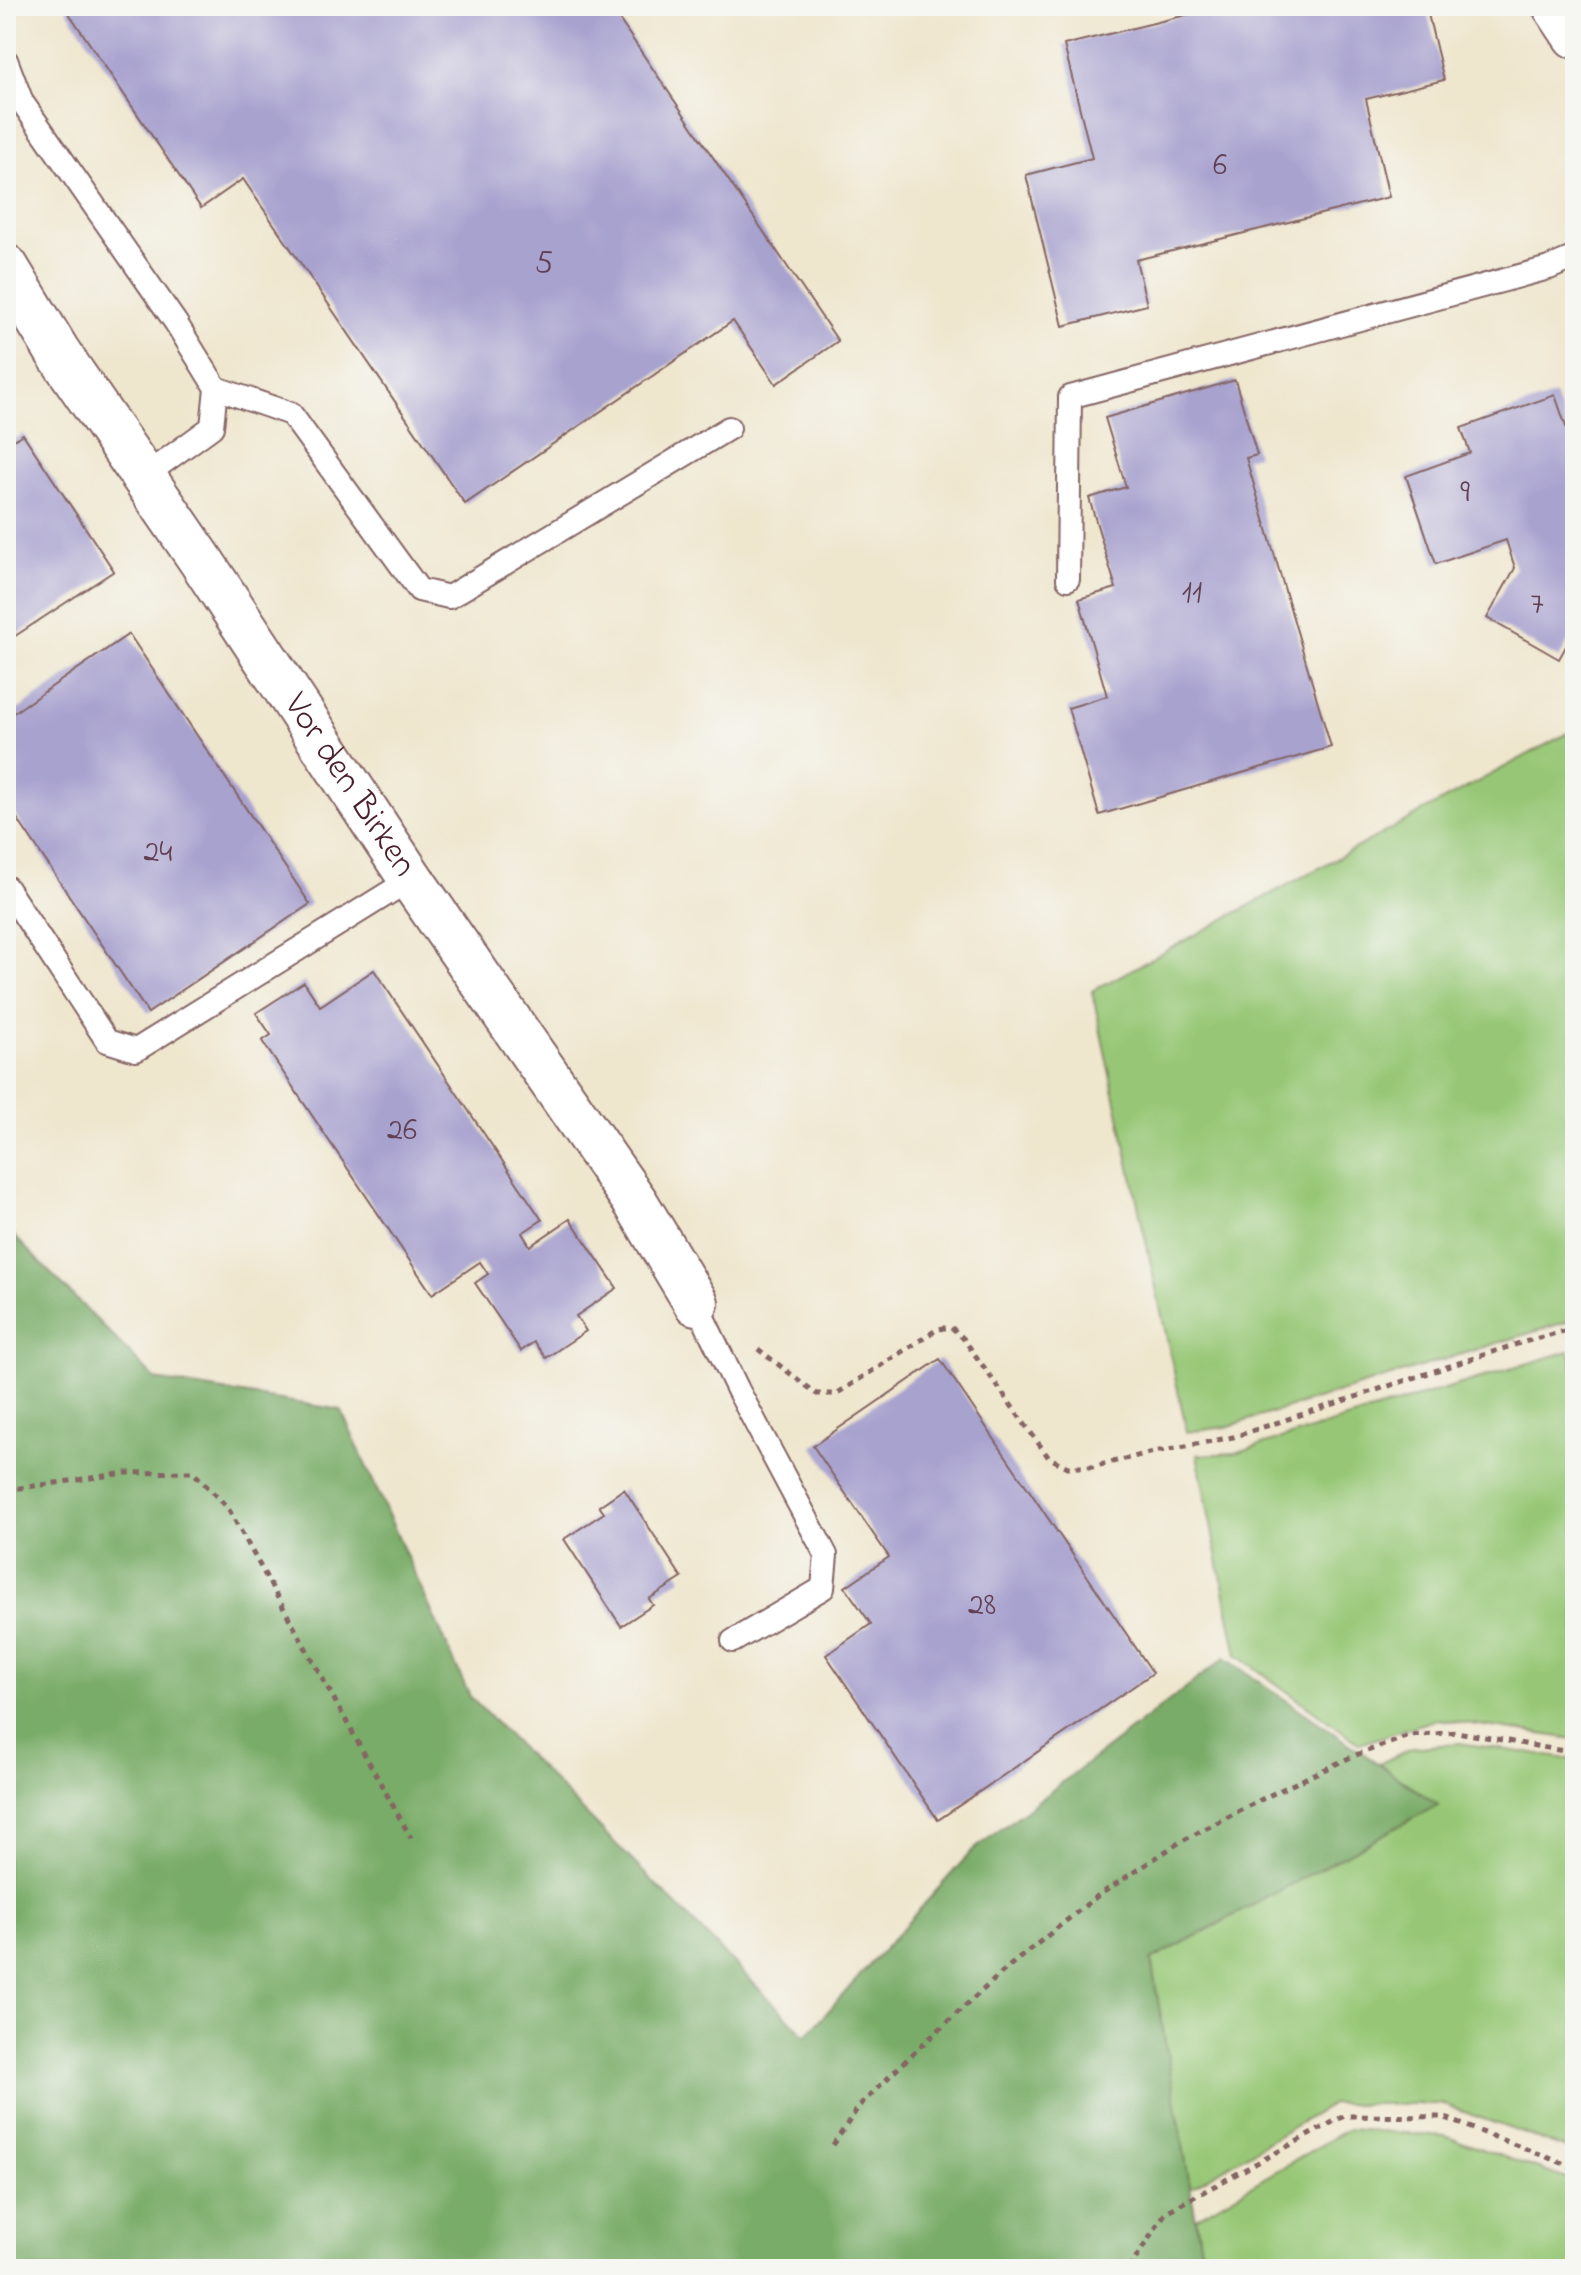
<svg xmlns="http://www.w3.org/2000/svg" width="1581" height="2275" viewBox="0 0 1581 2275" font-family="'Indie Flower',sans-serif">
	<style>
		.green { fill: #97c776; stroke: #707350; stroke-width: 2 }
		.forest { fill: #79ac67; stroke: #626649; stroke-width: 2 }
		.building { fill: #a8a2cf }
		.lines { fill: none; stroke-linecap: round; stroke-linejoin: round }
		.lane-casing { stroke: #846564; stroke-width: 26 }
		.street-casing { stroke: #846564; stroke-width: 48 }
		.path { stroke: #846564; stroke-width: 5; stroke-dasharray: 6 6; stroke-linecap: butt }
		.lane { stroke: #fff; stroke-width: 22 }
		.street { stroke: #fff; stroke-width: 44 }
		.labels { text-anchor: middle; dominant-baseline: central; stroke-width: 6; stroke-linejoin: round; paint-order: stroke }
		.number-label { font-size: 32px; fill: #624054 }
		.street-label { font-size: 36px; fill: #4a1f2b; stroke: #f6f6f2 }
	</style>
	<rect width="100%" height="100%" fill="#f6f6f2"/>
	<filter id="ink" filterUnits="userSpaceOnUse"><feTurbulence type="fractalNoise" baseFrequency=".0125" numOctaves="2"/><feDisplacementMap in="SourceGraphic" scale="16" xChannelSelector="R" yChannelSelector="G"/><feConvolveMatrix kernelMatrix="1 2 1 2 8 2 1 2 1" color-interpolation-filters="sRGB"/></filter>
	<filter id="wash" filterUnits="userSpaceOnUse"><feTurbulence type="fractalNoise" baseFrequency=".006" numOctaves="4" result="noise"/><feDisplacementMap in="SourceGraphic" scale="32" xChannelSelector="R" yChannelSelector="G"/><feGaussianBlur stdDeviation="1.8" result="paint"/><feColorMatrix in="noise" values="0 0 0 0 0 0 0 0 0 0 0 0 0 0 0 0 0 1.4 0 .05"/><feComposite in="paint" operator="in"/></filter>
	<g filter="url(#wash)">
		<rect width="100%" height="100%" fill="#efe6ce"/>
		<g class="green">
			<path d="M1575,729v590l-349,108 -39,5 -95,-441z"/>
			<path d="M1569,1351l6,26v362l-138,-20 -77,25 -123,-89 -40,-200 38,-2z"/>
			<path d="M1459,1743l116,17v392l-133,-48h-110l-142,84 -39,-228 286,-155 -58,-41 33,-16z"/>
			<path d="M1348,2129l97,7 130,46v87h-343l-29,-8 -7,-43z"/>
		</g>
		<path class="forest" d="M6,1228l150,152 185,30 129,287 336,339 165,-184 254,-194 213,147 -287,155 52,301 29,8h-1226z"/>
		<g id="blocks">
			<g class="building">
				<path d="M64,6h546l228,335 -62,43 -43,-63 -268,183 -222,-325 -42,29z"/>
				<path d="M1223,6h203l18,74 -78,19 23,98 -253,63 11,45 -84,21 -37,-151 66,-17 -28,-113z"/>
				<path d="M1235,380l22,75 -11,3 85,289 -232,68 -31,-107 39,-12 -28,-97 37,-11 -27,-90 37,-11 -21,-69z"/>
				<path d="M1555,395l20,58v177l-16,29 -72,-41 28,-50 -9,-28 -70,24 -30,-88 64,-23 -9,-25z"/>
				<path d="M23,434l91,137 -108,71v-197z"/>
				<path d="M129,634l181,270 -162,109 -142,-211v-84z"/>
				<path d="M374,970l168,250 -20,13 8,13 40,-27 47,69 -41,28 10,15 -40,27 -12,-16 -13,9 -46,-68 13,-9 -8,-12 -48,32 -170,-253 9,-6 -15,-22 48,-31 16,24z"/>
				<path d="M940,1359l213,314 -215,147 -112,-165 45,-31 -26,-37 44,-30 -76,-111z"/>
				<path d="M624,1489l58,89 -33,21 4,6 -32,21 -57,-87 40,-26 -5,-7z"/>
			</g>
		</g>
	</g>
	<g filter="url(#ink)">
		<use href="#blocks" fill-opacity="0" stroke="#846564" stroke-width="2"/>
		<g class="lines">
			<g class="lane-casing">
				<g id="lane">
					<path d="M6,60l16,42 154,221 40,65 -4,39 -69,50"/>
					<path d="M216,388l75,26 128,176 30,7 280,-169"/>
					<path d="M1068,579l2,-182 479,-129 26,-11"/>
					<path d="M6,887l101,154 29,9 275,-171"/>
					<path d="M696,1303l42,87 88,165 -3,33 -90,53"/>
				</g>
			</g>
			<g class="street-casing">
				<g id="street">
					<path d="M1555,6l20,30"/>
					<path id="s1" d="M6,267l51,84 143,208 211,320 225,324 60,100"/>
				</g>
			</g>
			<g class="path">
				<path d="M758,1349l59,45h19l102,-65 13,-2 12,11 86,120 19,9h24l57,-14 84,-16 284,-93 58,-16"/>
				<path d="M6,1490l120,-17 67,-1 35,36 183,330"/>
				<path d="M833,2145l26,-39 64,-62 84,-76 89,-71 84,-55 88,-46 85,-40 56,-20 48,-4 118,21"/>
				<path d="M1129,2269l37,-57 178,-96 99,1 132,51"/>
			</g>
			<use href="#lane" class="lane"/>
			<use href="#street" class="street"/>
		</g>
	</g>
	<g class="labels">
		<g class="number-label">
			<text x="1220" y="166">6</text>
			<text x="544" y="264">5</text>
			<text x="1465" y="493">9</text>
			<text x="1192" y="594">11</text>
			<text x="1537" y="605">7</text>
			<text x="158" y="853">24</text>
			<text x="402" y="1131">26</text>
			<text x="982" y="1606">28</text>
		</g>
		<g class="street-label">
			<text stroke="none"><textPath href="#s1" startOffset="622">Vor den Birken</textPath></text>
		</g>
	</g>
	<rect width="1581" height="2275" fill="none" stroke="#f6f6f2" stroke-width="32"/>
</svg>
